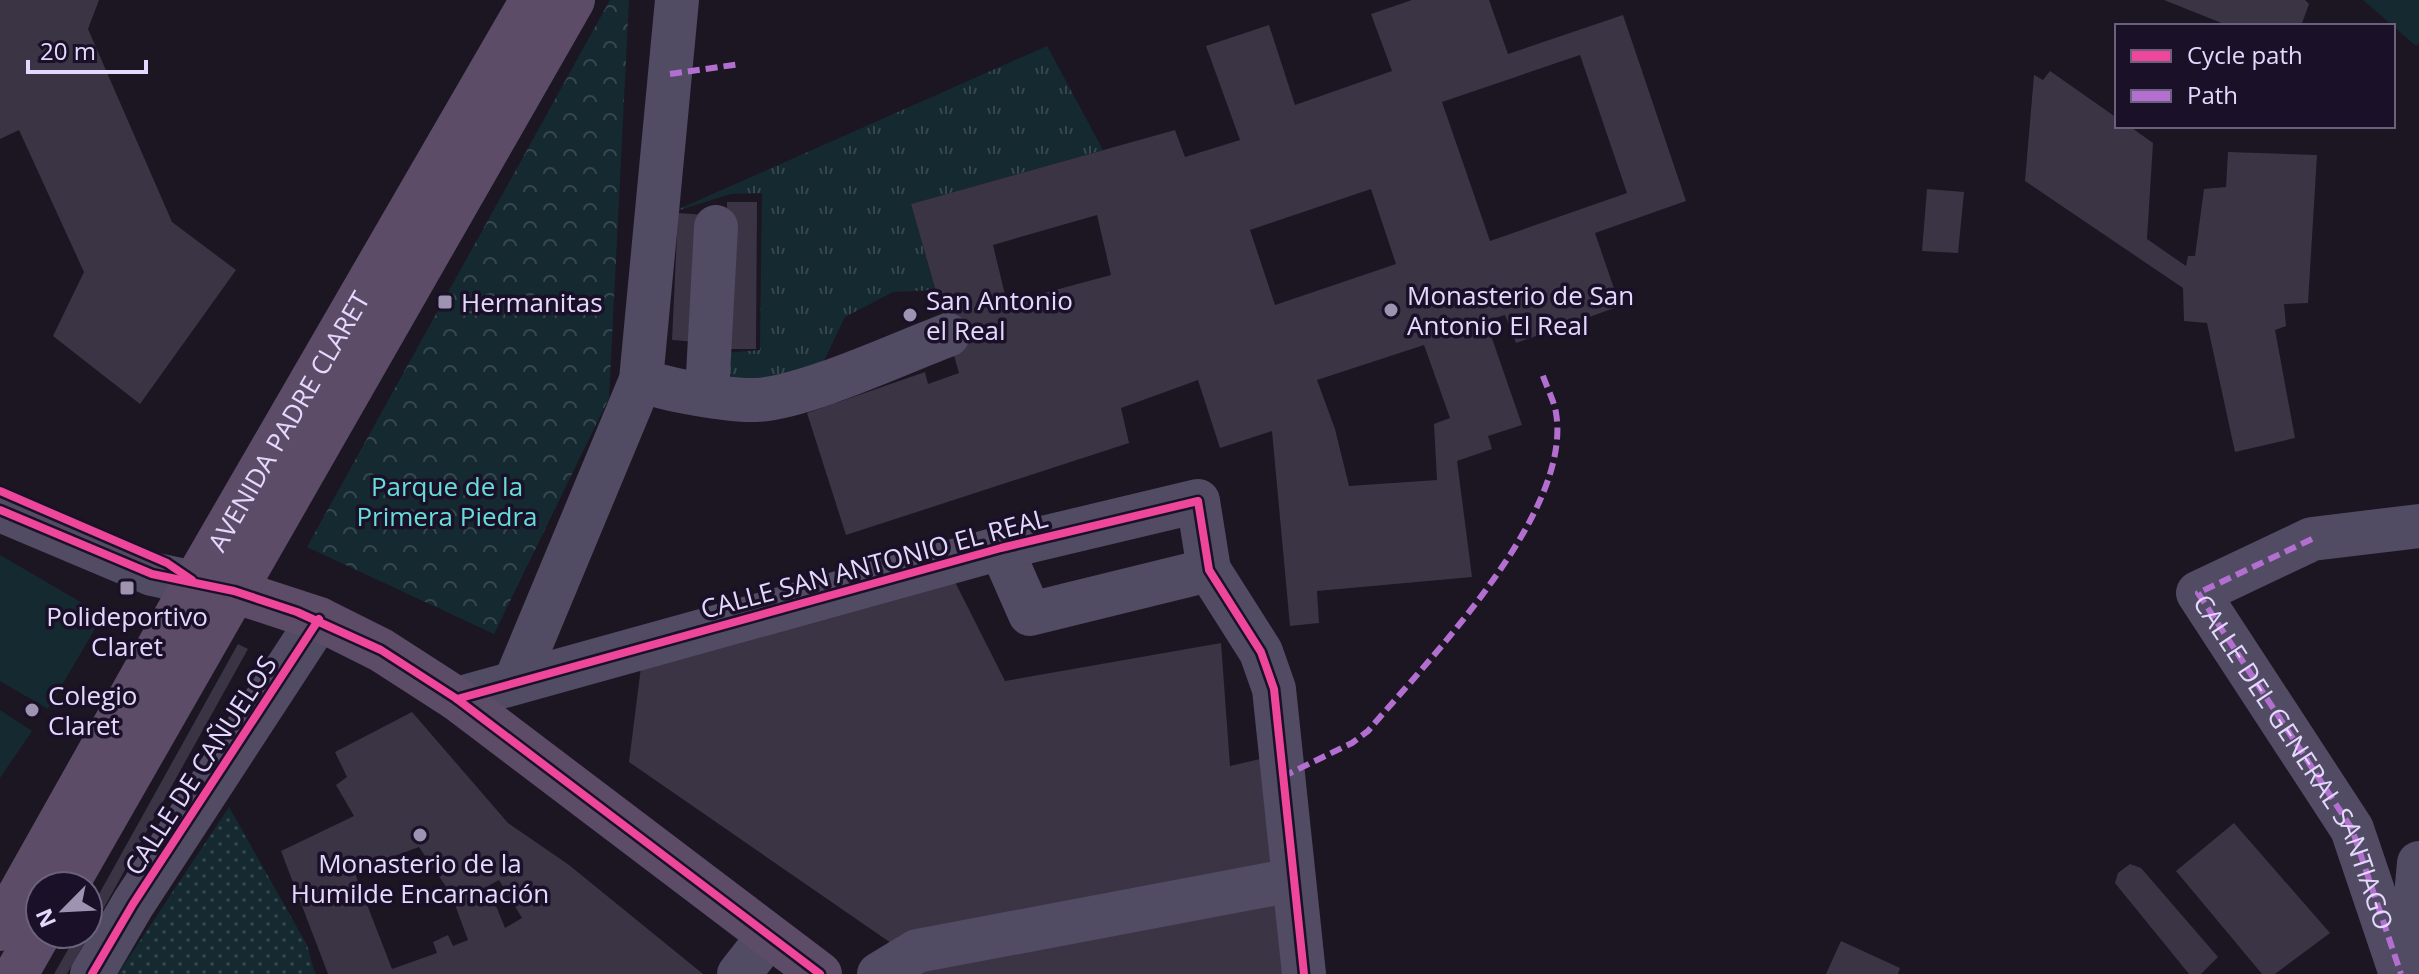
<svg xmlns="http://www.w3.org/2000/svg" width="2419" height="974" viewBox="0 0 2419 974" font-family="'Open Sans',sans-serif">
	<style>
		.grass { fill: url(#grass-tufts) }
		.park { fill: url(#park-crowns) }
		.garden { fill: url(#garden-dots) }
		.pitch { fill: #152930 }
		.building { fill: #3a3444; fill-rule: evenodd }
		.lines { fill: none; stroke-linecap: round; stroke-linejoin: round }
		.minor { stroke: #514b63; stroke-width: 44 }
		.major { stroke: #5c4c67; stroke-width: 44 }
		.quiet { stroke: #b36fd0; stroke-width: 6; stroke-dasharray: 12 6; stroke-linecap: butt }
		.cycleway-casing { stroke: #1a1028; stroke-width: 13 }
		.cycleway { stroke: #ed469a; stroke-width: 8 }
		.poi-dot { fill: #9e94b1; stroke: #1a1028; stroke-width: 3 }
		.labels { text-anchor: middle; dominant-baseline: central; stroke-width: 7; stroke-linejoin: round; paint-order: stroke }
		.poi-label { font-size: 26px; fill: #e5d8fe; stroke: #1a1028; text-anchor: start }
		.street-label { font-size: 26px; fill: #e5d8fe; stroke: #1a1028 }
		.park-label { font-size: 26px; fill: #65deda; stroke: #1a1028 }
	</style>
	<defs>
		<pattern id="grass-tufts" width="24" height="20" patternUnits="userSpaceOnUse" patternTransform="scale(2)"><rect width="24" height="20" fill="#152930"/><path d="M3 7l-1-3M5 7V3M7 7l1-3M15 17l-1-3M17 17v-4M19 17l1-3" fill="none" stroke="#37474f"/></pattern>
		<pattern id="park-crowns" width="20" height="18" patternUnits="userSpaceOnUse" patternTransform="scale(2)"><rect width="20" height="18" fill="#152930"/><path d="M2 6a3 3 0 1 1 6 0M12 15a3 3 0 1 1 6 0" fill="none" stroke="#37474f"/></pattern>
		<pattern id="garden-dots" width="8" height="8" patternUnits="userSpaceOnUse" patternTransform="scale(2)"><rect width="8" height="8" fill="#152930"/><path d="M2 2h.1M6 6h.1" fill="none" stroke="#37474f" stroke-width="1.8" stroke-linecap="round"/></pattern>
	</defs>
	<rect width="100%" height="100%" fill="#1b1622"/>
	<path class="grass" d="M1047,46l56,104 -192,54 24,86 -42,2 -48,25 -27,56 -96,12 3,-32 35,-3 2,-157 -31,1 -61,19z"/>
	<path class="park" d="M610,0h19l-20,398 -115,236 -187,-87z"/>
	<path class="garden" d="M229,807l78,138 8,29h-197z"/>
	<g class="pitch">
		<path d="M2363,0h56v43l-3,3z"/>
		<path d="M0,555l103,60 -55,94 -48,-28z"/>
		<path d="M0,710l32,21 -32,47z"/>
	</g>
	<g class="building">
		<path d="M0,0h99l-11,29 84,193 64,48 -96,134 -87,-68 31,-64 -65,-142 -19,9z"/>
		<path d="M1412,0h77l19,54 115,-39 63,186 -91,32 25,73 -104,37 -11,-28 -19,6 36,104 -34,11 4,13 -35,12 15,116 -155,14 2,32 -29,3 -18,-195 -52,17 -22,-68 -77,28 8,35 -283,92 -39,-122 118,-41 3,12 31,-11 -48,-169 264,-74 10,27 55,-17 -34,-94 63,-21 26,80 97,-34 -21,-57zM1580,55l47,138 -137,48 -48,-139zM1371,189l25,75 -121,41 -25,-75zM1097,215l14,60 -104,28 -14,-58zM1424,345l26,73 -16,6 3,56 -88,6 -14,-57 -18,-49z"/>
		<path d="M2164,0h141l4,4 -8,22h-72z"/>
		<path d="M2050,71l67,47v8h12l24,17 -6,96 39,27 2,-10h7l9,-67 22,-2 2,-35 89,3 -9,148 -24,1 2,22 -11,4 20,108 -60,14 -28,-129 -23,-2 -1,-33 -158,-107 9,-106 9,5z"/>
		<path d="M1927,189l37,3 -6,61 -36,-2z"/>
		<path d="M727,202h30l-1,147h-28z"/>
		<path d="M678,213l27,2 -7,127 -26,-2z"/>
		<path d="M952,576l53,105 216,-38 9,123 30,-7 17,112 -386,72 -262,-181 13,-103z"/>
		<path d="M238,644l10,5 -181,325h-13l23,-40h11v-20z"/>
		<path d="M412,712l96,111 61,42 134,109h-375l-47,-123 73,-35 -18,-31 11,-8 -12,-25zM419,847l32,47 17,46 -15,6 -5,-11 -15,7 4,11 -45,16 -38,-98zM499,880l23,38 -17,10 -17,-42z"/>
		<path d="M2234,823l96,110 -55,41h-13l-86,-103z"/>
		<path d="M2130,864l11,4 77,89 -17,17h-12l-74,-91 3,-10z"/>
		<path d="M1277,887l12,87h-375z"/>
		<path d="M1841,941l59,27 -2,6h-72z"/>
	</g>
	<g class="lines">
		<g class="minor">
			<path d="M641,380c25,10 88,21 115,20 48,-2 144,-47 192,-65"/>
			<path d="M707,393l9,-166"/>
			<path d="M0,510l152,64 76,16"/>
			<path d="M1001,548l29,66 179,-44"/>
			<path d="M516,680l125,-300 36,-380"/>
			<path d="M457,699l544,-151 197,-47 11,69 52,82 13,37 30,285"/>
			<path d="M92,974l41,-70 186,-285"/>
			<path d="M739,974l29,-37"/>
			<path d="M879,974l38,-23 376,-71"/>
			<path d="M2401,974l-49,-145 -154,-236 114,-54 107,-13"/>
			<path d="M2409,974l10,-111"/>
		</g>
		<g class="major">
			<path d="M207,596l27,-5 85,28 62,31 76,49 363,275"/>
			<path d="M66,886l507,-886"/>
			<path id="s1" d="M0,929l195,-347 337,-582"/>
			<path d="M16,974l24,-42"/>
		</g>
		<g class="quiet">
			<path d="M670,74l70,-10"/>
			<path id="s2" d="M2312,539l-114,54 154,236 49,145"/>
			<path d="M1282,777l70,-34 16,-12c61,-72 205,-218 188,-318 -2,-13 -10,-27 -14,-40"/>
		</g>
		<g class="cycleway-casing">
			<g id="cycleway">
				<path d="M0,491l167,72 25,17"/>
				<path d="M0,510l152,64 82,17 63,21 84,38 76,49 363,275"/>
				<path d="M457,699l544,-151 197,-47 11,69 52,82 13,37 30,285"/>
				<path d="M92,974l41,-70 186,-285"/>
			</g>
		</g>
		<use href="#cycleway" class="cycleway"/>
	</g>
	<g class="poi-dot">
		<rect x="437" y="294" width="16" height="16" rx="4"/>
		<circle cx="1391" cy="310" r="8"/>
		<circle cx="910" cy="315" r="8"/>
		<rect x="119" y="580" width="16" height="16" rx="4"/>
		<circle cx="32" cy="710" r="8"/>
		<circle cx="420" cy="835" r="8"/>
	</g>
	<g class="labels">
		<g class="poi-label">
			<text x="1407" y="295">Monasterio de San<tspan x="1407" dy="30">Antonio El Real</tspan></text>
			<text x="926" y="300">San Antonio<tspan x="926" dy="30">el Real</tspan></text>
			<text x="461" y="302">Hermanitas</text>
			<text x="127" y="616" text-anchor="middle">Polideportivo<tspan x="127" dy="30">Claret</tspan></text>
			<text x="48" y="695">Colegio<tspan x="48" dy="30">Claret</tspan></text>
			<text x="420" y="863" text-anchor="middle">Monasterio de la<tspan x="420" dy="30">Humilde Encarnación</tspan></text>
		</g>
		<g class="street-label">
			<text stroke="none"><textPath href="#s1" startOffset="584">AVENIDA PADRE CLARET</textPath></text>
			<text transform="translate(874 563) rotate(-15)">CALLE SAN ANTONIO EL REAL</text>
			<text transform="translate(200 765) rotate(-57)">CALLE DE CAÑUELOS</text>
			<text stroke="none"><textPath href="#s2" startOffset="322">CALLE DEL GENERAL SANTIAGO</textPath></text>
		</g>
		<g class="park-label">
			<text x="447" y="486">Parque de la<tspan x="447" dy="30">Primera Piedra</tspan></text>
		</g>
	</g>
	<rect x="2115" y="24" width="280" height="104" fill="#1a1028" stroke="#6b607e" stroke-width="2"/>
	<rect x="2131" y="50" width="40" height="12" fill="#ed469a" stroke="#6b607e" stroke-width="2"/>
	<text x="2187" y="64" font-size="24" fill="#e5d8fe">Cycle path</text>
	<rect x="2131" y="90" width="40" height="12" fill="#b36fd0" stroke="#6b607e" stroke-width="2"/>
	<text x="2187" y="104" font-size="24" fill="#e5d8fe">Path</text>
	<g transform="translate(64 910) rotate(246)"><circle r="38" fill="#1a1028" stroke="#6b607e" stroke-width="2"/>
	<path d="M0-6L14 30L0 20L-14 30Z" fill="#9e94b1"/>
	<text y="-12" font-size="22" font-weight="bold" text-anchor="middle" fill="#e5d8fe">N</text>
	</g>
	<path d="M28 60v12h118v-12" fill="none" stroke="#e5d8fe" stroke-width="4"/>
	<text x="40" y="60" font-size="24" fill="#e5d8fe" stroke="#1a1028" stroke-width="6" paint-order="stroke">20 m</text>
</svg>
